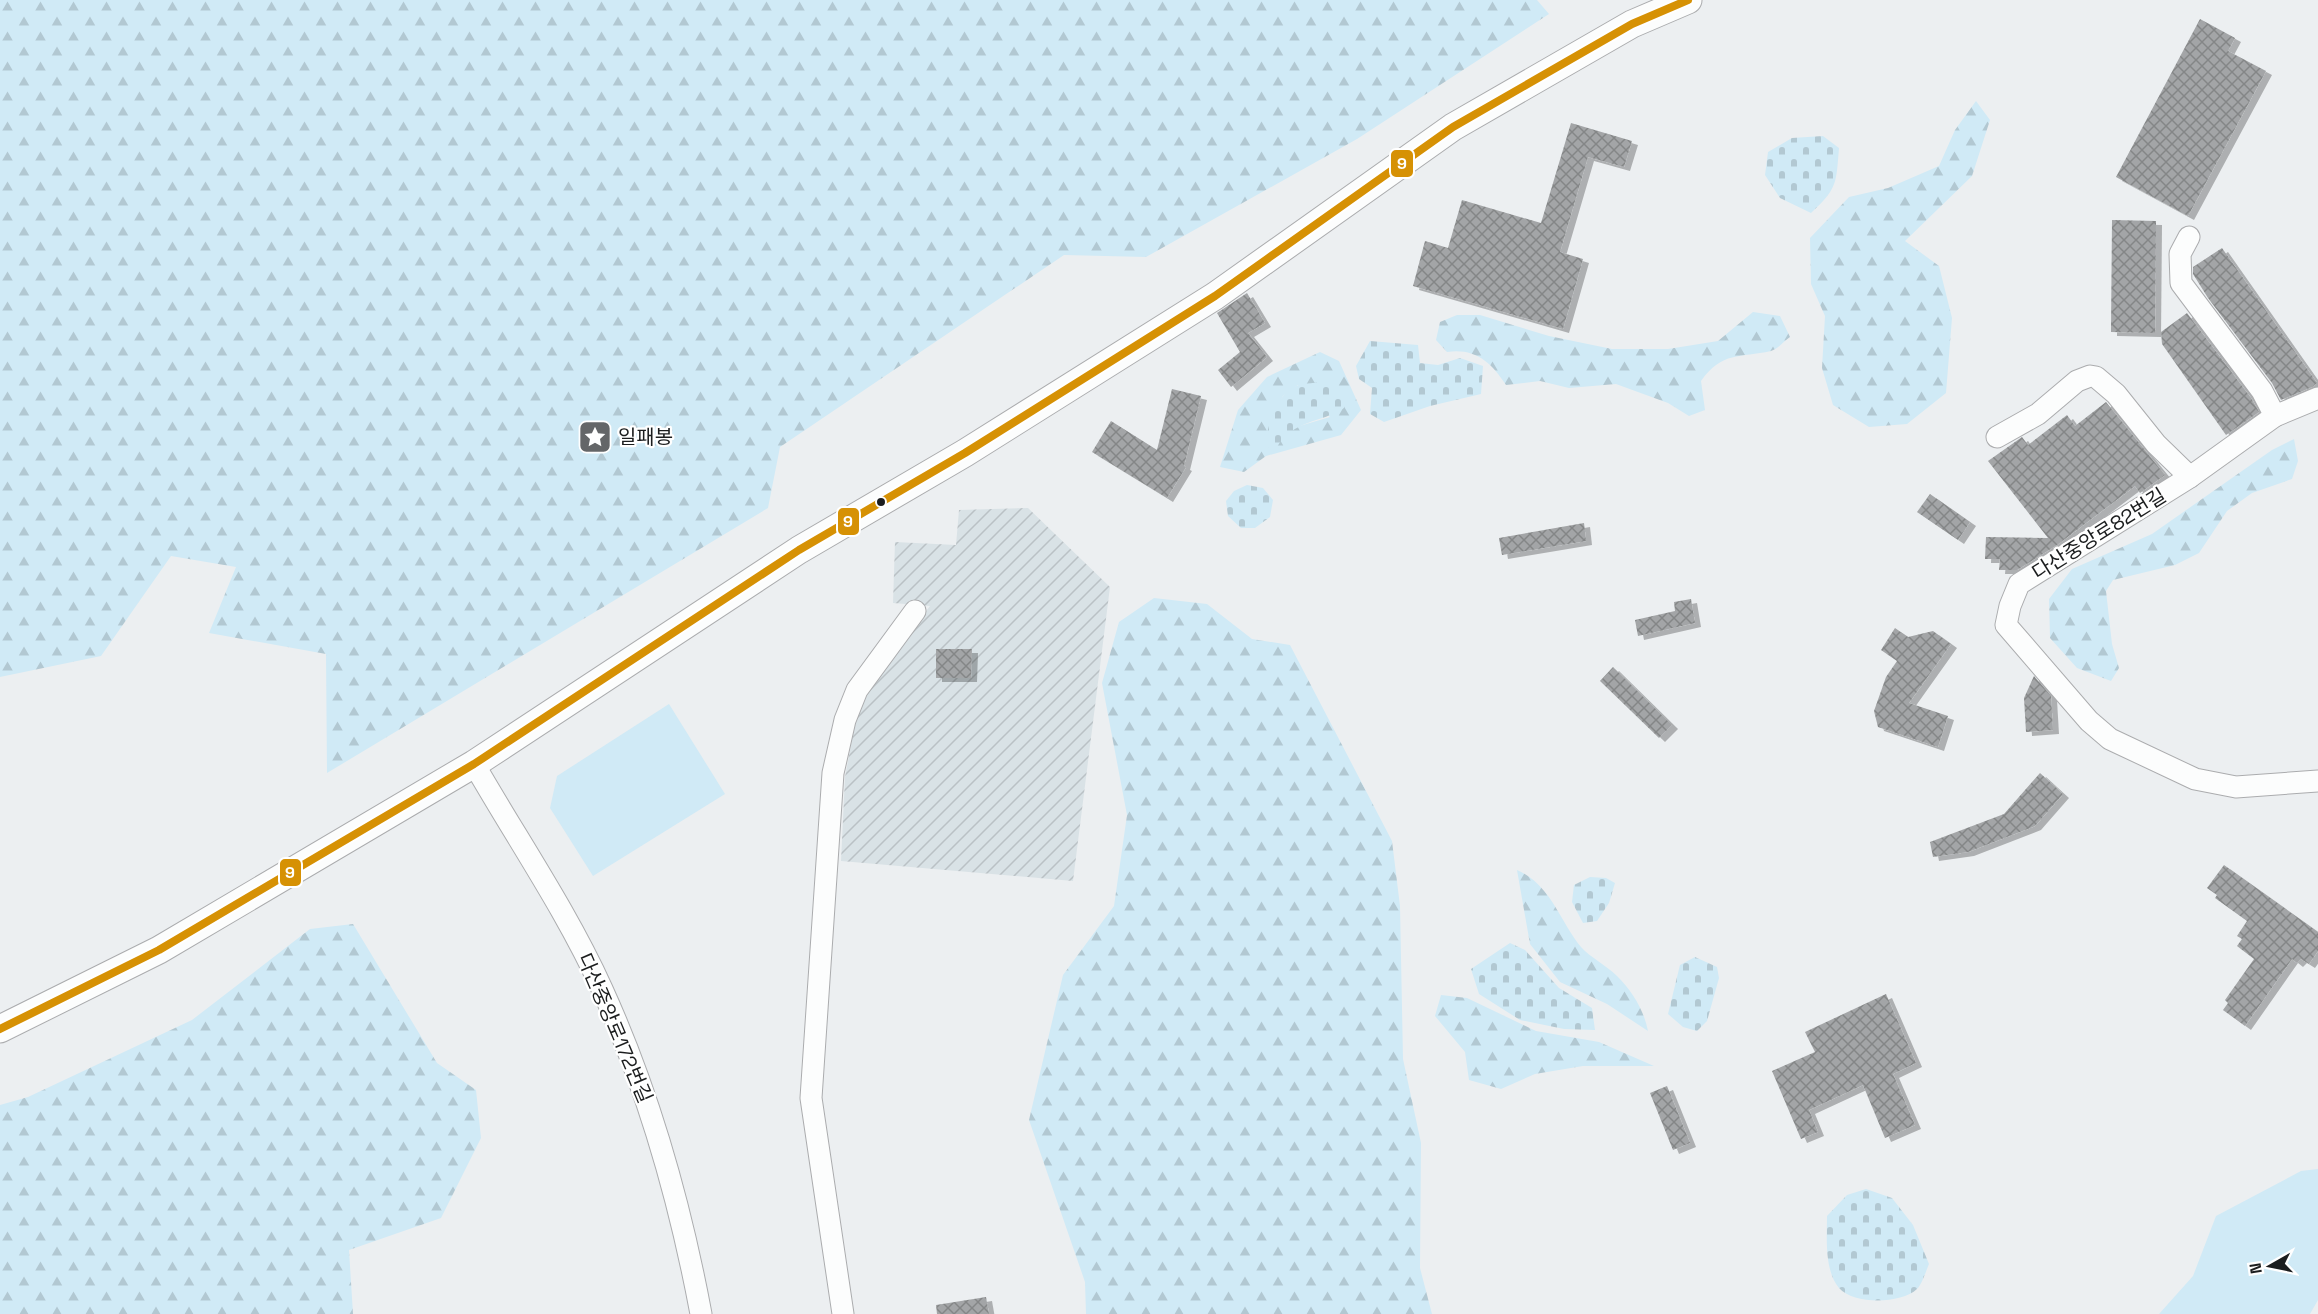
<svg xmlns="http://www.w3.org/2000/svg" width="2318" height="1314" viewBox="0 0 2318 1314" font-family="'Space Grotesk','Noto Sans KR',sans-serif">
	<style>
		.industrial { fill: url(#industrial-furrows) }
		.green { fill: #d0eaf6 }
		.forest { fill: url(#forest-firs); fill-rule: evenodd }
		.cemetery { fill: url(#cemetery-stones) }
		.building { fill: url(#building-cross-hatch); filter: url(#shadow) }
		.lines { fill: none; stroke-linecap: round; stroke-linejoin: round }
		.minor-casing { stroke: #abacae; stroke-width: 23 }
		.major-casing { stroke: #abacae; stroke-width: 29 }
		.minor { stroke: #fcfdfd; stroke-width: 21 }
		.major { stroke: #fcfdfd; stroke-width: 27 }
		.bus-1-casing { stroke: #fff; stroke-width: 12 }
		.bus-1 { stroke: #d69104; stroke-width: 8 }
		.bus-dot { fill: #1b1d1e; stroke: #fff; stroke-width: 2 }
		.labels { text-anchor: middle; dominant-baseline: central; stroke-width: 4.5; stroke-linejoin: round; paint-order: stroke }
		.poi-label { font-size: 20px; fill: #1b1d1e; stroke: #fff; text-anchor: start }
		.street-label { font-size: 20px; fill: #1b1d1e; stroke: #fff }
		.line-badge { stroke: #fff; stroke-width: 2 }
		.badge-label { font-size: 16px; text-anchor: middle; font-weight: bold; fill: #fff }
	</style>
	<defs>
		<pattern id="industrial-furrows" width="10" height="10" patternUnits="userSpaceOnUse" patternTransform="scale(1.5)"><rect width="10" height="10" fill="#d9e2e6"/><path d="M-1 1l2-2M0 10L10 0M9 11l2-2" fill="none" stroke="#bac1c5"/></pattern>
		<pattern id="forest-firs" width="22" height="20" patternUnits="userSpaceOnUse" patternTransform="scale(1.5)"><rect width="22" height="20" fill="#d0eaf6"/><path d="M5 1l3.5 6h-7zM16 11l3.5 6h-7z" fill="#b2c8d2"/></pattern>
		<pattern id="cemetery-stones" width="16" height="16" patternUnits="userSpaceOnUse" patternTransform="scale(1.5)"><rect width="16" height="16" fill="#d0eaf6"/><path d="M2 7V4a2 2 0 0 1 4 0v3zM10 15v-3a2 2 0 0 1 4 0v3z" fill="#b2c8d2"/></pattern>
		<pattern id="building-cross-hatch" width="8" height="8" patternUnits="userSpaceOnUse" patternTransform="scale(1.5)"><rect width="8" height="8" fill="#a3a5a7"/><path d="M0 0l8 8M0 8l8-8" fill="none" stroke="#848687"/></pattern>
		<filter id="shadow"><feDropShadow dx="6" dy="4" stdDeviation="0" flood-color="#0004"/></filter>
	</defs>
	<rect width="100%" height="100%" fill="#eceff1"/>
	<path class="industrial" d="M1028,508l82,79 -37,294 -232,-20 4,-84 10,-53 11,-28 14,-24 50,-66 -37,-3 2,-61 61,3 3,-35z"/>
	<g class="green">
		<path d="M669,704l56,90 -132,82 -43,-68 7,-32z"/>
		<path d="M2318,1169v131l-8,14h-151l34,-38 23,-60 85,-45z"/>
	</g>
	<g class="forest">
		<path d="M0,0h1537l12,14 -192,125 -211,118 -82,-2 -284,192 -12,61 -441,265 -1,-119 -117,-21 27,-66 -65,-11 -70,100 -101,21z"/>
		<path d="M1976,101l14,19 -18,56 -67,65 34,25 13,52 -6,75 -39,31 -38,3 -36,-22 -11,-37 3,-52 -14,-32 -1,-46 39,-41 39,-9 51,-22 16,-36z"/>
		<path d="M1753,312l27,4 10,21c-6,4 -12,12 -19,14 -31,7 -49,0 -70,30l4,29 -16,6 -21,-13 -52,-19 -47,4 -29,-7 -34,4c-15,-23 -31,-37 -59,-33l-11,-12 4,-18 17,-7h23l69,21 63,13h56l50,-8z"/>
		<path d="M1320,352l19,9 22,49 -20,25 -75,21 -22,16 -24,-5 18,-57 29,-33zM1298,385l32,32 -34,10 -13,10 -12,-17 12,-24z"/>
		<path d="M2294,439l4,22 -6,18 -40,14 -25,18 -28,42 -24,12 -62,15 -7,11 6,53 7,24 -8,13 -34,-13 -27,-30 -1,-39 23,-30 80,-35 120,-84z"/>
		<path d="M1154,598l53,6 45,35 38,6 102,196 8,65 3,153 18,84 -1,125 12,46h-346l-1,-32 -56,-162 34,-145 51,-69 13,-91 -25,-132 17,-61z"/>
		<path d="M1517,870c34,15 42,50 64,77 10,11 25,18 36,29 15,15 27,34 31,55l-41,-27 -47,-22 -30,-38z"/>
		<path d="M353,924l84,139 39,27 5,48 -40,80 -92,32 4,64h-353v-209l28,-8 164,-77 118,-91z"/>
		<path d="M1441,995l26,3 69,33 63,11 55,24h-71l-48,8 -34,15 -32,-9 -4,-28 -30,-36z"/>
	</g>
	<g class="cemetery">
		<path d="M1823,136l16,12c-3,35 -1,40 -28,65l-31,-15 -15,-23 3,-23 24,-14z"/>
		<path d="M1370,341l48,4 2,18 18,2 22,-7 23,8 -2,28 -51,12 -46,16 -14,-8 2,-26 -13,-9 -3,-13z"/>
		<path d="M1323,382l19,8 2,18c-23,15 -51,12 -67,39l-7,1 -6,-3c5,-20 12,-53 35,-60 7,-2 16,-2 24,-3z"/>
		<path d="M1247,485l16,3 10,12 -3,17 -15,11h-14l-13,-12 -2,-15 8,-10z"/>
		<path d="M1590,877l16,1 9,5 -6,20 -12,18 -14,2 -11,-21 2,-17z"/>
		<path d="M1510,943l15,7 34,38 33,20 3,22 -31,-1 -44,-9 -41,-26 -8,-25z"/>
		<path d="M1695,957l22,10 2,11 -12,43 -10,10 -14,-4 -15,-13 12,-49z"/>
		<path d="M1866,1189l26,9 21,27 16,39c-3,7 -7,20 -12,25 -16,15 -63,16 -78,-1 -15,-18 -12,-51 -12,-72l20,-21z"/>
	</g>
	<g class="building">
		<path d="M2200,19l35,19 -7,13 38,20 -78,145 -72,-39z"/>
		<path d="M1571,123l61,18 -8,26 -36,-10 -28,95 23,7 -20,70 -150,-43 12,-45 23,7 14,-48 79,23z"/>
		<path d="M2112,220l44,1 -1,112 -44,-1z"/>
		<path d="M2222,248l95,135 -5,4 -31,13 -9,-17 -64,-85 -15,-24v-7z"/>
		<path d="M1247,293l18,30 -17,10 19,24 -36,30 -13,-17 22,-18 -23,-39z"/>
		<path d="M2187,313l64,85 8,14 -33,23 -64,-91 -1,-12z"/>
		<path d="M1172,389l29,7 -17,70 2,1 -19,31 -75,-46 19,-31 46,29z"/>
		<path d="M2106,402l59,73 -25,18 -5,-7 -78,59 -40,25h-18l1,-11h-15l1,-22 62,1 -60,-77 34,-24 6,8 39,-30 8,11z"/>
		<path d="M1930,494l40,28 -12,18 -41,-28z"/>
		<path d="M1584,523l2,18 -84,14 -3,-17z"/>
		<path d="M1691,599l4,24 -57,13 -3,-16 40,-9 -1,-9z"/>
		<path d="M1895,628l13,9 25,-6 18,13 -42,59 39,13 -10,31 -60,-20 -4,-16 12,-34 11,-16 -16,-11z"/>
		<path d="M936,649h36l-1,29h-35z"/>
		<path d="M1613,667l59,58 -13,13 -59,-57z"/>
		<path d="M2034,676l17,20 2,34 -27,2 -2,-34z"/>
		<path d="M2040,773l23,21 -28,32 -67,26 -35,5 -3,-15 74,-28z"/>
		<path d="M2224,865l94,67v19l-9,13 -8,-5 -4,4 -5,-4 -47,67 -22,-16 5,-7 -3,-3 29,-41 -17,-13 5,-7 -5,-3 10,-15 -32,-23 2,-3 -10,-7z"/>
		<path d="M1886,994l30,69 -23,11 22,51 -30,13 -22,-53 -54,25 9,22 -17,7 -29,-68 43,-19 -10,-20z"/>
		<path d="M1667,1086l23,57 -17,7 -23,-57z"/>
		<path d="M986,1297l3,17h-52l-1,-9z"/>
	</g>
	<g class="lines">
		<g class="minor-casing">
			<g id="minor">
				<path d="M2189,237l-9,17 1,29 81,108 13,25"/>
				<path d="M2318,398l-43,18 -85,61 -171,107 -9,22 -4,19 83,96 21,18 85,40 41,8 82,-6"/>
				<path d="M1997,437l41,-23 39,-33 13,-5 6,1 20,17 40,50 34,33"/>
				<path d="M474,764c43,75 92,146 128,225 47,103 78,213 99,325"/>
				<path d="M843,1314l-32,-216 22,-325 12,-53 12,-30 58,-79"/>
			</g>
		</g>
		<g class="major-casing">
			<path id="major" d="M0,1029l159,-79 315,-186 325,-214 166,-97 250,-157 238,-169 179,-103 56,-24"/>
		</g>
		<use href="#minor" class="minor"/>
		<use href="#major" class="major"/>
		<g class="bus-1-casing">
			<path id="bus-1" d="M0,1029l159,-79 315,-186 325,-214 166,-97 250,-157 238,-169 179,-103 56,-24"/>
		</g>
		<use href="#bus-1" class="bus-1"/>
	</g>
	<defs>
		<g id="sight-square" transform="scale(1.725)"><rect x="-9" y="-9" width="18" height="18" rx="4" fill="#646668" stroke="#fff"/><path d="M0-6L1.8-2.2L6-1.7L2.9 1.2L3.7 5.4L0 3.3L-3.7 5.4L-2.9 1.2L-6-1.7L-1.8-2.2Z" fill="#fff"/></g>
	</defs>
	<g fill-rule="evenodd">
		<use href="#sight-square" x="595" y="437"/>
	</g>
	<circle class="bus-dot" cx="881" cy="502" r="5"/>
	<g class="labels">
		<g class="poi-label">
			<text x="618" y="437">일패봉</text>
		</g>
		<g class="street-label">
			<text transform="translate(2099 534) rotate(-32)">다산중앙로82번길</text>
			<text transform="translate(615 1028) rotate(67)">다산중앙로172번길</text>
		</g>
	</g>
	<g class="line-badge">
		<rect x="1390" y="149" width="24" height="29" rx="6" fill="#d69104"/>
		<rect x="837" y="507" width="23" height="29" rx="6" fill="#d69104"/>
		<rect x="279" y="858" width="23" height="29" rx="6" fill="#d69104"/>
	</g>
	<g class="badge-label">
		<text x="1402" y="169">9</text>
		<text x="848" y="527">9</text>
		<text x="290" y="878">9</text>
	</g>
	<g transform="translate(2270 1266) rotate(261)" stroke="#ffffff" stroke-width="4.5" paint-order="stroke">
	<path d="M0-4.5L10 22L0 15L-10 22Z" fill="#1b1d1e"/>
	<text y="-9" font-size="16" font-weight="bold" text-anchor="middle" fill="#1b1d1e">N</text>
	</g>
</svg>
